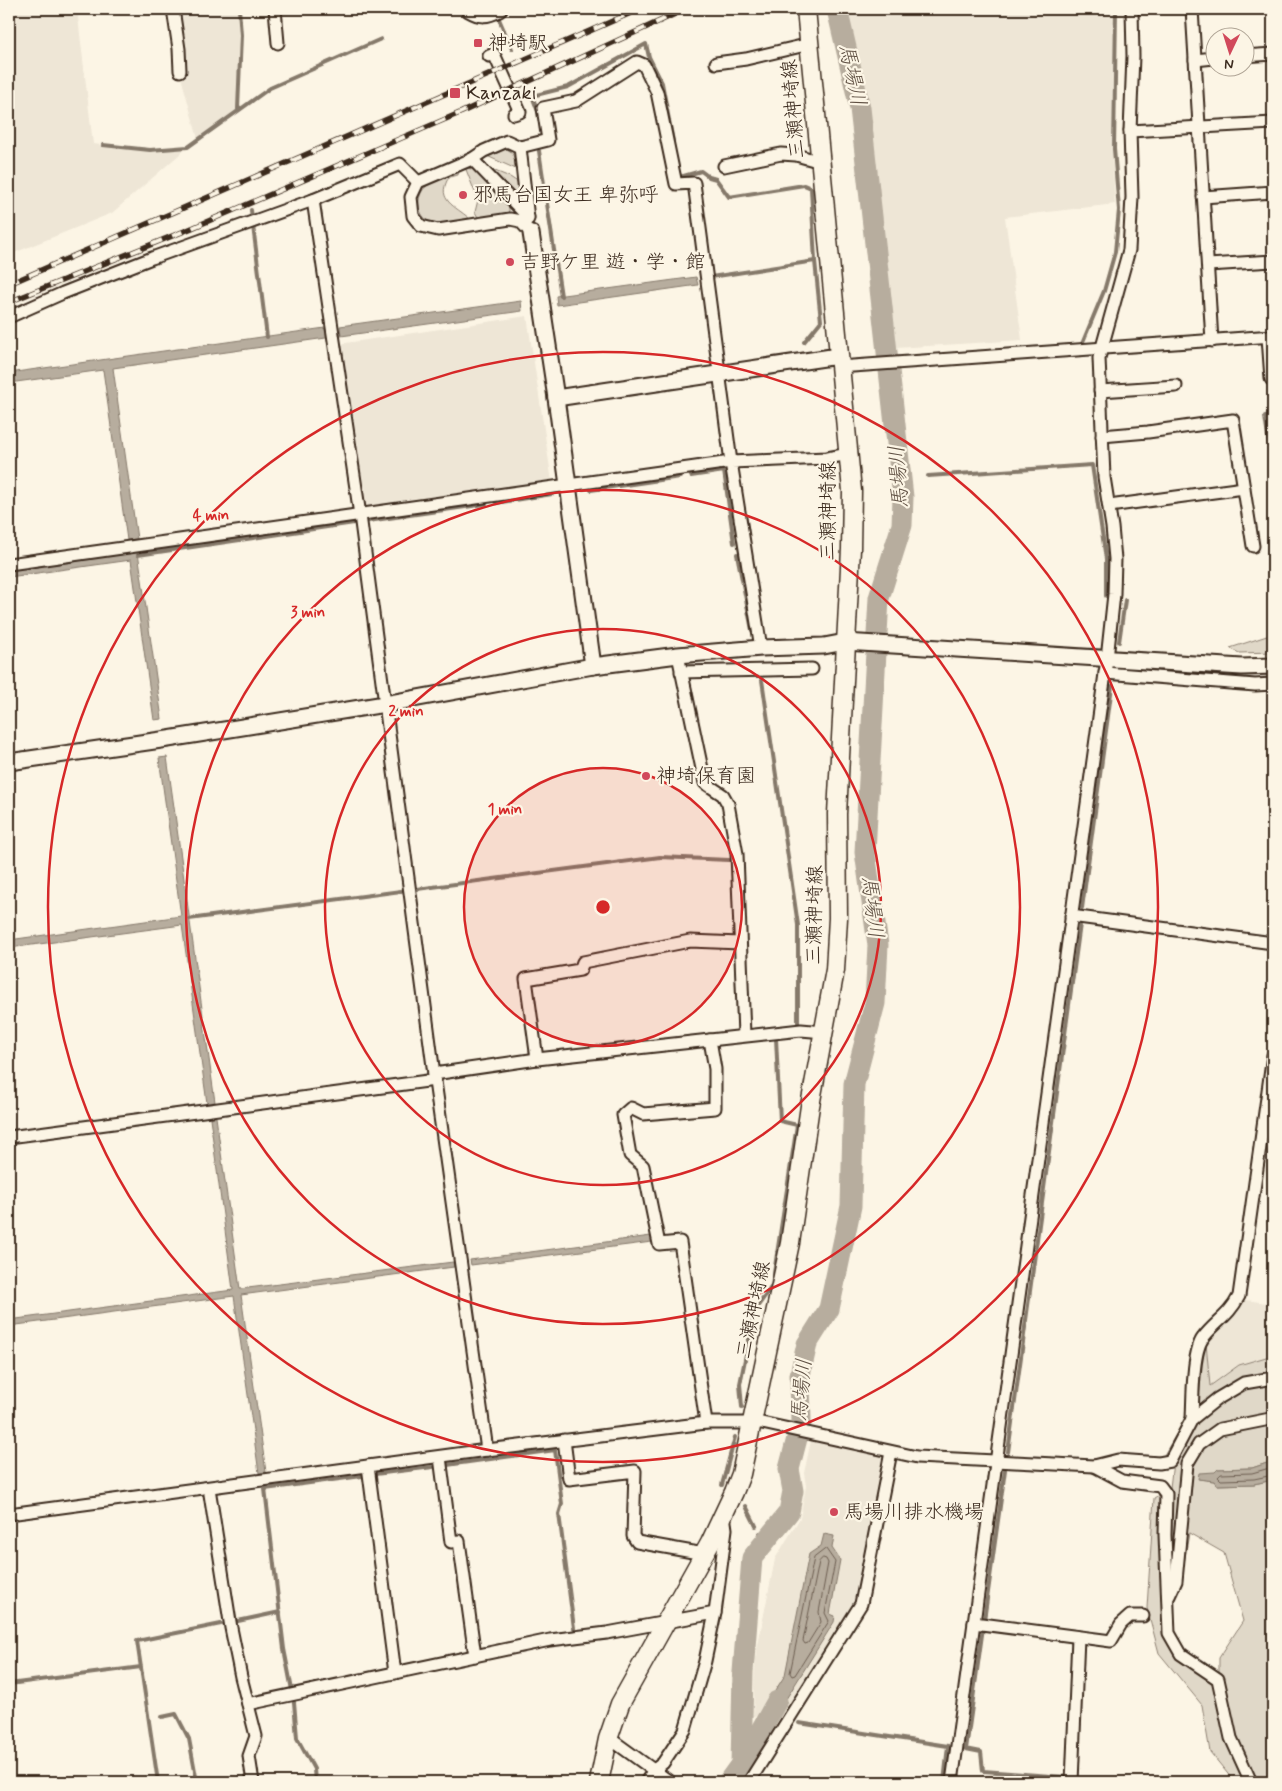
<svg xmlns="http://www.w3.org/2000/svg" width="1282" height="1791" viewBox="0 0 1282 1791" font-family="Mynerve,'Klee One',sans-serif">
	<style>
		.built { fill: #eee6d6 }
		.green { fill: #e0d8c8; stroke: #8e8173; fill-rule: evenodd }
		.water { fill: #b7ad9e; stroke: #85796b }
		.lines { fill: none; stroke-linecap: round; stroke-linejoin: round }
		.shore { stroke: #6d5e51; stroke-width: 1 }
		.stream { stroke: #85796b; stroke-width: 4 }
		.river { stroke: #b7ad9e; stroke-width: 21 }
		.street-casing { stroke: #3b2a1e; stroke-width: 15 }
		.secondary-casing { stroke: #3b2a1e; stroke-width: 19 }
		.primary-casing { stroke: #3b2a1e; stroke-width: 21 }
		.street { stroke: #fcf5e5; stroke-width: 11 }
		.secondary { stroke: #fcf5e5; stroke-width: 15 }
		.primary { stroke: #fcf5e5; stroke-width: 18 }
		.rail-casing { stroke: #3b2a1e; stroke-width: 5.5 }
		.rail { stroke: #fcf5e5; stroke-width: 4; stroke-dasharray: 11; stroke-linecap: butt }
		.ring { fill: none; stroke: #d62828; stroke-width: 2.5 }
		.poi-dot { fill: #d1495b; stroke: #fcf5e5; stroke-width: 2 }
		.labels { text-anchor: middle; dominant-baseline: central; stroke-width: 4.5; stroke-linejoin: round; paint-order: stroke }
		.poi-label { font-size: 20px; fill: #3b2a1e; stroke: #fcf5e5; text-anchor: start }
		.street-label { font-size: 20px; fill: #3b2a1e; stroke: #fcf5e5 }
		.water-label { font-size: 21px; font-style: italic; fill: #605144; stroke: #fcf5e5 }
		.centre { fill: #d62828; stroke: #fcf5e5; stroke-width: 2.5 }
		.ring-label { font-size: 15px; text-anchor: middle; font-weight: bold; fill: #d62828; stroke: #fcf5e5; stroke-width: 4.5; stroke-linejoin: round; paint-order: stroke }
	</style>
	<rect width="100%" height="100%" fill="#fcf5e5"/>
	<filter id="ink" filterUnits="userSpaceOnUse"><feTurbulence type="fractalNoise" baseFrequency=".02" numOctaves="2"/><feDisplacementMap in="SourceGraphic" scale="10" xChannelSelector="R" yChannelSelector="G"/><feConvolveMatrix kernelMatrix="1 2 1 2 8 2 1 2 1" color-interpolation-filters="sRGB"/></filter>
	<g filter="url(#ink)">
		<g class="built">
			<path d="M9,9h68l16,135 57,6 38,-3 -76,66 -103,42z"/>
			<path d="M169,9h70l2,26 -3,74 -40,30 -17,-62z"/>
			<path d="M845,9h269l-2,140 3,55 -110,13 17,123 -126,8 -30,-256z"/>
			<path d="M527,316l25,166 -188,28 -25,-166z"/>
			<path d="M1246,1300l27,4v51l-34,10 -29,21 -4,-43z"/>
			<path d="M811,1441l69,13 4,7 -28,142 -77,118 -26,-5 2,-57 20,-100 25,-41 6,-32 -2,-13z"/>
		</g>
		<g class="green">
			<path d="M504,148c11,3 10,11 12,21l-29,-13z"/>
			<path d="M465,167l9,3 35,37v4l-3,3 -27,5 -4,-7 3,-12z"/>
			<path d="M485,167l25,10 9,6 4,24z"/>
			<path d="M459,170l-1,5c-6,1 -10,2 -12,8 -8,19 13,25 25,37 -11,1 -25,5 -35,4 -19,-3 -23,-29 -8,-39 9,-7 21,-11 31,-15z"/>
			<path d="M1273,634v18l-34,1 -9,-5z"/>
			<path d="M1168,670l105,2v7l-26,1z"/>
			<path d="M1206,1343l4,43 29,-21 34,-10v106l-21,7 -34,1 -3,4 -16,6 15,2 3,4 37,-1 19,-4v302h-42l1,-3 -22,-27 -8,-47 -43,-52 -12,-45 7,-110 16,-10 3,-26 -9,-7 25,-43 5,-68zM1189,1533l35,20 19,68 -24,37v15l-37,-24 -7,-14 -3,-33 9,-20z"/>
		</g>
		<g class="water">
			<path d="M696,277l2,8 -141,20 -1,-9z"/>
			<path d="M521,301l1,10 -181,25 -1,-10z"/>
			<path d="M325,328l1,10 -213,30 24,171 -10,1 -24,-170 -94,13v-10z"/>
			<path d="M138,552l24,167 -8,1 -23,-160 -122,17v-7z"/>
			<path d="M167,757l48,345 -8,1 -25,-178 -173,23v-8l172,-24 -22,-158z"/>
			<path d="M213,1117h3l24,172 213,-27 1,5 -213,28 25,177 -7,1 -25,-177 -225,30v-6l224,-30 -23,-172z"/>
			<path d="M651,1236l1,6 -181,23 -1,-5z"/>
			<path d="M1273,1461v19l-19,4 -37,1 -3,-4 -16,-2 1,-6 16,-1 3,-3 34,-1z"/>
			<path d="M824,1534l10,2 -2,12 8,12 -10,54 5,2 -1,6 -68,109 -9,-11 28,-45 24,-121 12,-8z"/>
		</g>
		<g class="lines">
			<g class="shore">
				<path d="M1273,1467l-21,6 -31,1 -3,3 3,3 33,-1 19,-4"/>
				<path d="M826,1549l9,13 -10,51 4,8 -34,54 -3,1 -2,-3 24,-115z"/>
				<path d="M823,1558l3,1 2,4 -9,49 2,10 -13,21 -3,1 -2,-3 16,-79z"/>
			</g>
			<g class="stream">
				<path d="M499,19l13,30"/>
				<path d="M238,109l3,-74 -2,-26"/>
				<path d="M539,114l-7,-18 36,-9 78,-43 3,13 13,26 11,58"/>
				<path d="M103,145l47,5 38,-3 82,-59 111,-49"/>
				<path d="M539,151l22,145"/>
				<path d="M679,173l1,4 21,-6 8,6 7,2 13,18 75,-12 7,3 4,73 6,60 -17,21"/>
				<path d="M251,210l16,127"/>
				<path d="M711,277l104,-16"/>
				<path d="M1082,344l22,-53 11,-39 4,-42 -5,-61 2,-140"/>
				<path d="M1273,416l-8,1 8,54"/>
				<path d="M691,476l33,-5 10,72"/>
				<path d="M928,476l164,-11 14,94v37"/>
				<path d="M591,490l89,-13"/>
				<path d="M496,503l56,-9"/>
				<path d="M368,521l118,-17"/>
				<path d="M737,554l15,76"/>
				<path d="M138,555l216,-32"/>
				<path d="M1119,642l6,-42"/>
				<path d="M762,680l36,245v101h-4"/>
				<path d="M417,889l243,-32 69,3"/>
				<path d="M1082,908l30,-222"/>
				<path d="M189,919l212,-28"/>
				<path d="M742,1407l-2,-23 15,-74 17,-24 25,-161 -17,-4 -4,-83"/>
				<path d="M1008,1452l72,-528"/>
				<path d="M447,1465l108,-15 7,54 -3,10 15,114"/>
				<path d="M1005,1470l-39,279 15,3 2,19 82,6v5"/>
				<path d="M375,1474l58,-7"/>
				<path d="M722,1485l13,-48"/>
				<path d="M746,1506l10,20"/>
				<path d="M760,1533l5,9"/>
				<path d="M238,1621l42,-9"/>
				<path d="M9,1684l132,-17"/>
				<path d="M292,1690l-8,-41 -19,-160 97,-13"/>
				<path d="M294,1702l3,36 17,31 1,13"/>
				<path d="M162,1717l14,-3 13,25 8,43"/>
				<path d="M799,1723l149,23 -4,36"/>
				<path d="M158,1782l-21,-141 84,-17"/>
			</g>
			<g class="river">
				<path d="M743,1762l34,-61"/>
				<path d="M728,1782l13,-18 2,-92 9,-114 37,-46 4,-21 -4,-22 12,-46 -1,-48 7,-31 22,-35 22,-103 3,-122 21,-81 3,-58 -13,-93 14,-254 23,-73 1,-28 -43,-389 -23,-99"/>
			</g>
			<g class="street-casing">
				<g id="street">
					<path d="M173,9l6,40 1,22"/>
					<path d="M275,9l3,34"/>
					<path d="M1192,9l20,332"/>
					<path d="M489,56l5,-2 26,58 -6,2"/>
					<path d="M1244,56l29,-2"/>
					<path d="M1195,60l19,-2"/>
					<path d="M716,63l30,-4 64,-15"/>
					<path d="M1130,131l143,-8"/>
					<path d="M472,159l12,-8 23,-10 13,6 8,72"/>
					<path d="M724,166l57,-12 15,1 25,7"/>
					<path d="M1203,197l70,-5"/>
					<path d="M313,200l47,315 74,559 53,376"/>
					<path d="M528,217l-56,-58 -54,23 -7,15 2,19 8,10 17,4 72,-11 10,2 11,12"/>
					<path d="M1208,265l65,-4"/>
					<path d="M9,317l54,-24 89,-35 161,-58 87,-36 18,18"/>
					<path d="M1268,337l3,42h2"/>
					<path d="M839,367l434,-31"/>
					<path d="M1100,391l76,-5"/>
					<path d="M1102,436l46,-4 85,-12 20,126"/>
					<path d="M1109,506l135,-18"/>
					<path d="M9,564l722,-102 -37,-279 -18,1 -19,-92 -13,-27 -7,-3 -61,39 -33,7 5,32 -28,7"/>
					<path d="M761,648l-30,-186 96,-4 22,-4"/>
					<path d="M678,655l27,128 18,12 5,9 9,50 7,181"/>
					<path d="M681,672l131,-3"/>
					<path d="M1105,673l150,12 18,-1"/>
					<path d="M1071,916l202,27"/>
					<path d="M537,1059l-11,-80 54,-9 3,-8 107,-21 50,2"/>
					<path d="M434,1074l103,-15 173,-19"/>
					<path d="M9,1137l426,-57"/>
					<path d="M1192,1419c1,-19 0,-67 11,-81 12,-16 26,-22 36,-42l34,-241"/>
					<path d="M706,1423l-26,-181 -21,2 -16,-78 -13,-11 -7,-40 8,-7 12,6 72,-6v-39l-5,-29 91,-10 23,2"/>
					<path d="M564,1440l5,39 66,-8 -2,65 4,6 67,12"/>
					<path d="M440,1457l11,85 8,-1 16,115"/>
					<path d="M368,1466l27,207"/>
					<path d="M1094,1466l28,15 38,5 6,8 -1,41 4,98 12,21 37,25 13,59 20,44"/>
					<path d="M209,1488l22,140 10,49 15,59 -7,20 4,26"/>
					<path d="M9,1514l478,-64 219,-27h56l155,34 177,9 24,-6 41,3 11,-2 22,-42 25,-20 27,-16 29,-5"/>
					<path d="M1169,1596l7,-15 11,-117 12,-20 21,-15 50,-10 3,-3"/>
					<path d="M974,1623l137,18 10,-17 9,-8h13"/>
					<path d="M248,1704l302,-64 57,-7 108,-20"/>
					<path d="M608,1739l8,4 54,39"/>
					<path d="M646,1782l8,-12 9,-7 22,-33 20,-69 10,-48 11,-84 -2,-14"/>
					<path d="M749,1782l112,-178 30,-152"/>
					<path d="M952,1782l155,-1123 7,-65 1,-35 -3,-32 -8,-50 -5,-119 30,-108 3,-53 -2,-66 3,-75 -1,-47"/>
					<path d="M1072,1782l6,-145"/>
				</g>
			</g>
			<g class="secondary-casing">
				<g id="secondary">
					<path d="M469,9c12,7 18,6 30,0"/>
					<path d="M531,233l25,165 37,268"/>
					<path d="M556,398l282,-42"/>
					<path d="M9,762l159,-23 217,-35 208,-38 85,-11 83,-7 63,-2 21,-4 397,25 31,-1"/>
				</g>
			</g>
			<g class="primary-casing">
				<path id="primary" d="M599,1782l9,-43 12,-35 90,-161 24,-51 7,-18 49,-231 20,-137 25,-136 3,-52 -1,-104 14,-265 1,-58 -46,-482"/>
			</g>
			<use href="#street" class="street"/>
			<use href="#secondary" class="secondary"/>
			<use href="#primary" class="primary"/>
			<g class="rail-casing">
				<g id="rail">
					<path d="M9,284l631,-275"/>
					<path d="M9,302l183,-74 270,-116 224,-103"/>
				</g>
			</g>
			<use href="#rail" class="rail"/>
		</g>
	</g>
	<circle cx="603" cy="907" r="139" fill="#d62828" fill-opacity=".12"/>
	<g class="ring">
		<circle cx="603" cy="907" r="139"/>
		<circle cx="603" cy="907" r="278"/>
		<circle cx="603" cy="907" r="417"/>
		<circle cx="603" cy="907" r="555"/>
	</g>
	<g class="poi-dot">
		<rect x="473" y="38" width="10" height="10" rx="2.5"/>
		<rect x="449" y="87" width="12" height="12" rx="2.5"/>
		<circle cx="463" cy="195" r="5"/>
		<circle cx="510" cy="262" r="5"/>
		<circle cx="646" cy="776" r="5"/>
		<circle cx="834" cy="1512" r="5"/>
	</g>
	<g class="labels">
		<g class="poi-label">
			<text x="488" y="43">神埼駅</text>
			<text x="466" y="93">Kanzaki</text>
			<text x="473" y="195">邪馬台国女王 卑弥呼</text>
			<text x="520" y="262">吉野ケ里 遊・学・館</text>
			<text x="656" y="776">神埼保育園</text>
			<text x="844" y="1512">馬場川排水機場</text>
		</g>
		<g class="street-label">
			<text transform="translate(794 109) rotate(-95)">三瀬神埼線</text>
			<text transform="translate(828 511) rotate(-90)">三瀬神埼線</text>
			<text transform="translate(815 915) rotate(-89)">三瀬神埼線</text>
			<text transform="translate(754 1310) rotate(-78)">三瀬神埼線</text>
		</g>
		<g class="water-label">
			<text transform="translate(852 75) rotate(78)">馬場川</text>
			<text transform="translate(899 477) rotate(-94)">馬場川</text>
			<text transform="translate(872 907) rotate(83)">馬場川</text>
			<text transform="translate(802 1390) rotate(-85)">馬場川</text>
		</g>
	</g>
	<circle cx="603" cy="907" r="8" class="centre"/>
	<g class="ring-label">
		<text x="211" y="520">4 min</text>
		<text x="308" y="617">3 min</text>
		<text x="406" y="716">2 min</text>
		<text x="505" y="814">1 min</text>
	</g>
	<rect width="1282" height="1791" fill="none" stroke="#fcf5e5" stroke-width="30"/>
	<rect x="15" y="15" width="1252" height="1761" fill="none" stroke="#3b2a1e" stroke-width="2" filter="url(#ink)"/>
	<g transform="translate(1230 52) rotate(184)"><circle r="24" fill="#fcf5e5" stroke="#afa495"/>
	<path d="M0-4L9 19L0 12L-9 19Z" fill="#d1495b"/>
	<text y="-8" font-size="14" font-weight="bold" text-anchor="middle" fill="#3b2a1e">N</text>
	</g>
</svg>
